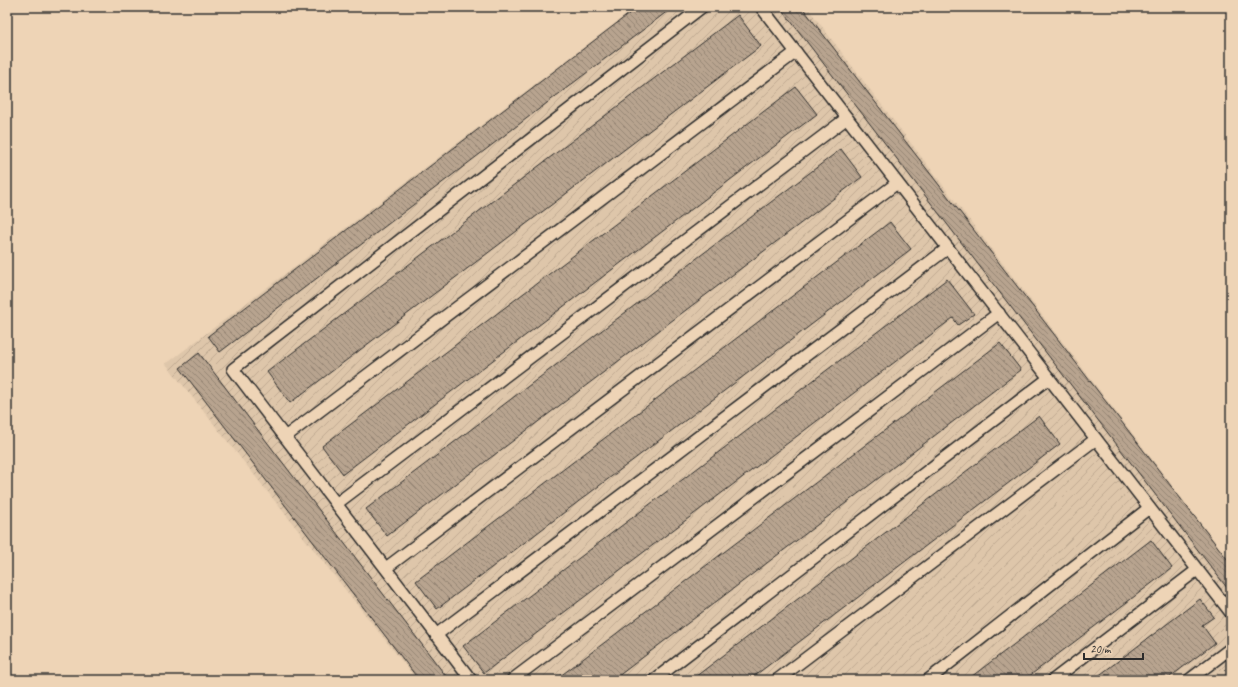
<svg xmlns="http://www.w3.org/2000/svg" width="1238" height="687" viewBox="0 0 1238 687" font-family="Caveat,sans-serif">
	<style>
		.industrial { fill: url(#industrial-furrows) }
		.building { fill: url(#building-back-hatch); stroke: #2b2b2b }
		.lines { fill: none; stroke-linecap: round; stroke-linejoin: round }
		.lane-casing { stroke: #2b2b2b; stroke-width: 14 }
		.lane { stroke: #eed4b6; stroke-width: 11 }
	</style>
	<defs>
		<pattern id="industrial-furrows" width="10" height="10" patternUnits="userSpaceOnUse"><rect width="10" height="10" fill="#dec6aa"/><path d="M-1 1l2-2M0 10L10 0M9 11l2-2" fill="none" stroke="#bfaa92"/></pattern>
		<pattern id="building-back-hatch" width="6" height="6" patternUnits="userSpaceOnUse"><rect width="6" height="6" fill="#b8a48f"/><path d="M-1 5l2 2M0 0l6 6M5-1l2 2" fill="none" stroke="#968675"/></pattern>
	</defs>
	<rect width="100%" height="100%" fill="#eed4b6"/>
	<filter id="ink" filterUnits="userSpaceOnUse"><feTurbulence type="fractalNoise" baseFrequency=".025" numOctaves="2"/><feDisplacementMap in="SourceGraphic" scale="8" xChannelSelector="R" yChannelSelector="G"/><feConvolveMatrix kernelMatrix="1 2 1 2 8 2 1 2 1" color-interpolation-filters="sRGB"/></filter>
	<g filter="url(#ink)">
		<path class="industrial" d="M637,7h170l424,556v117h-814l-251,-316z"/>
		<g class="building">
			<path d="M638,7h35l-453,345 -12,-16z"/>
			<path d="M780,7h22l429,557v29z"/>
			<path d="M738,15l23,31 -471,357 -23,-31z"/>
			<path d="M796,87l21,27 -474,360 -21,-28z"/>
			<path d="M841,149l21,28 -475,359 -21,-27z"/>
			<path d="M890,222l21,27 -474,360 -21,-28z"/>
			<path d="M947,279l27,35 -16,11 -5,-7 -469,355 -21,-27z"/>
			<path d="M1000,343l21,27 -408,310h-58z"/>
			<path d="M199,353l250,327h-30l-239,-312z"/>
			<path d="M1039,416l21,28 -311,236h-58z"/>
			<path d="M1151,540l21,28 -148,112h-57z"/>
			<path d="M1200,599l14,18 -12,8 13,18 -49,37h-73z"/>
		</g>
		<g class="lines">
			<g class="lane-casing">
				<g id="lane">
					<path d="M761,7l470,606"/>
					<path d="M285,437l511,-385"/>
					<path d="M336,504l511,-386"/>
					<path d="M386,568l511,-385"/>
					<path d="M436,635l512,-387"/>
					<path d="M471,680l-238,-311 469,-362"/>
					<path d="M512,680l487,-367"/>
					<path d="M654,680l395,-302"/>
					<path d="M777,680l319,-241"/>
					<path d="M928,680l221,-172"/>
					<path d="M1053,680l144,-110"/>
					<path d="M1189,680l42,-32"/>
				</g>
			</g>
			<use href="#lane" class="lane"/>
		</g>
	</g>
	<rect width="1238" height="687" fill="none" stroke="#eed4b6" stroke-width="24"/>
	<rect x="12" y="12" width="1214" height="663" fill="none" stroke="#2b2b2b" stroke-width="1.5" filter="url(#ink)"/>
	<path d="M1084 653v6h59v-6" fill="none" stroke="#2b2b2b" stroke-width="2"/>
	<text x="1090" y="653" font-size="12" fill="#2b2b2b" stroke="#eed4b6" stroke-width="3" paint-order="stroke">20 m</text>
</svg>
